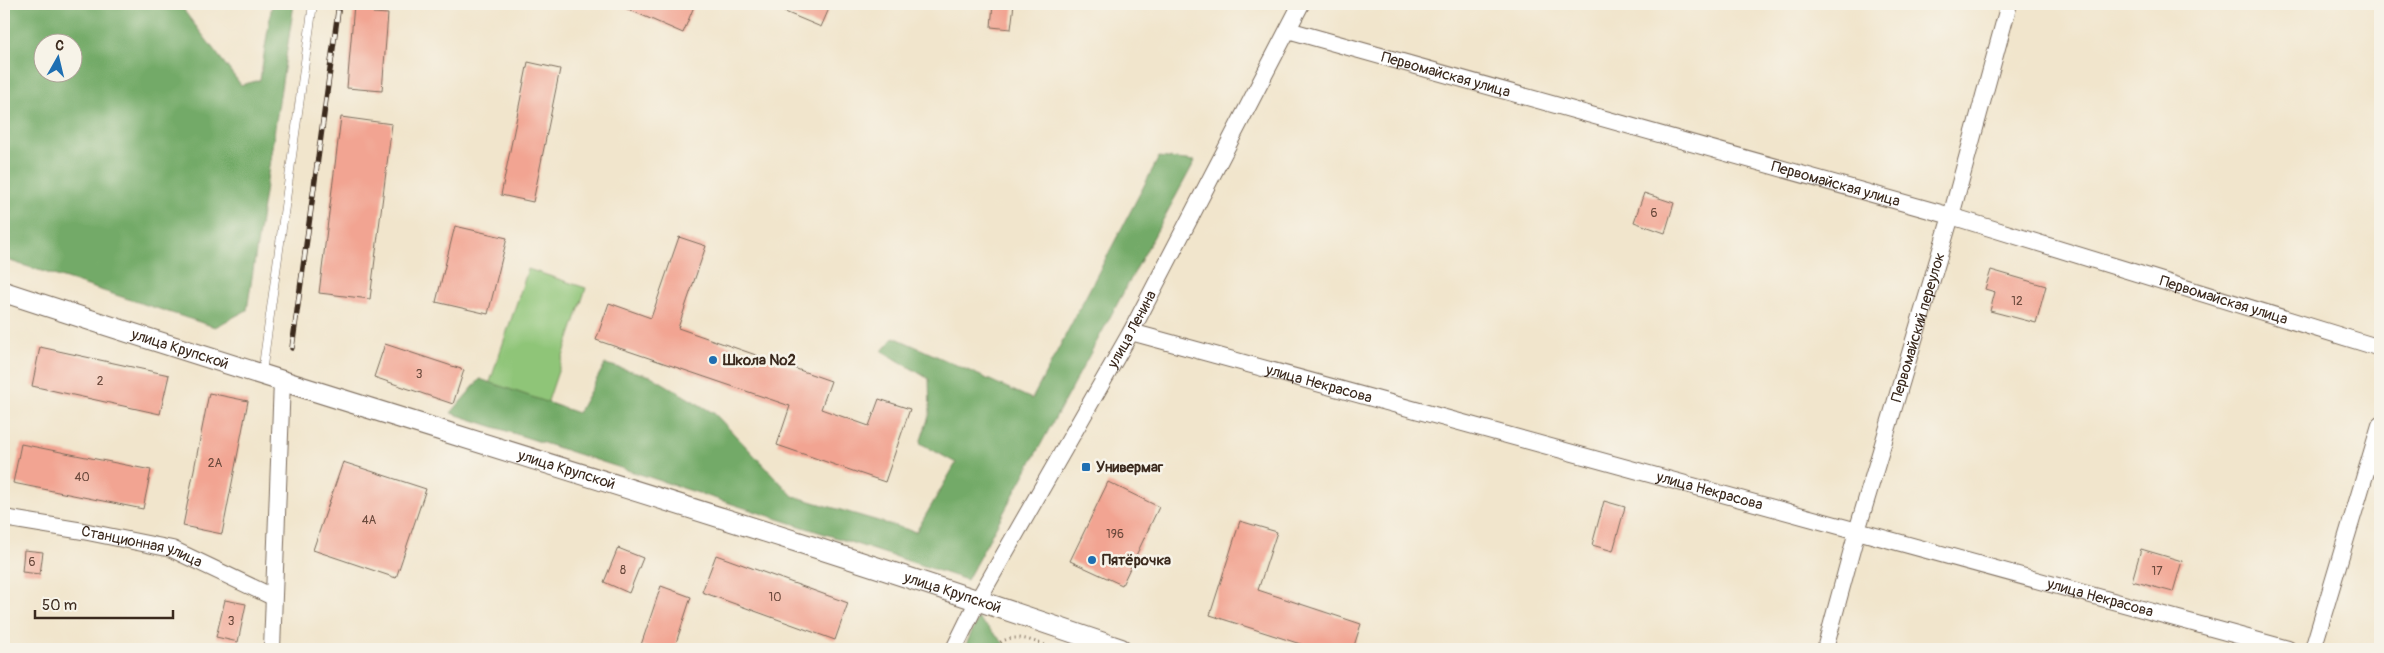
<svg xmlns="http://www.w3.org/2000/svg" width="2384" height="653" viewBox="0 0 2384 653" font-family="Pangolin,sans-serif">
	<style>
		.green { fill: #8fc578; stroke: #65784b }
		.forest { fill: #73aa68; stroke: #576a43; fill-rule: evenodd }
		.building { fill: #f2a492 }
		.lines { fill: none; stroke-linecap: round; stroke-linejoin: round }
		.service-casing { stroke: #7b6b5b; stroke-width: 9 }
		.minor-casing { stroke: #7b6b5b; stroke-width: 18 }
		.tertiary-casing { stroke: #7b6b5b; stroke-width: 22 }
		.path { stroke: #7b6b5b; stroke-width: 3; stroke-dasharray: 1 4; stroke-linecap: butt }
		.service { stroke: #fff; stroke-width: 8 }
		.minor { stroke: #fff; stroke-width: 16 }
		.tertiary { stroke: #fff; stroke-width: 20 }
		.rail-casing { stroke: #3b2a1e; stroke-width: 5.5 }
		.rail { stroke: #f7f3e8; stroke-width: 4; stroke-dasharray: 11; stroke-linecap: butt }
		.poi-dot { fill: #1f6fb2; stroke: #f7f3e8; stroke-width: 2 }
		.labels { text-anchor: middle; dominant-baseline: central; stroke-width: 5; stroke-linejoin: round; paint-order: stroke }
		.number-label { font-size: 12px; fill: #69483b }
		.street-label { font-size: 15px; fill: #3b2a1e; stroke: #f7f3e8 }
		.poi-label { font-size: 15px; font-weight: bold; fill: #3b2a1e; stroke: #f7f3e8; text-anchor: start }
	</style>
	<rect width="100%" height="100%" fill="#f7f3e8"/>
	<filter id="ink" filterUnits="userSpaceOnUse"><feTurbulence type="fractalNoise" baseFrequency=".02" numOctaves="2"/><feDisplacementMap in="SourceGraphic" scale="10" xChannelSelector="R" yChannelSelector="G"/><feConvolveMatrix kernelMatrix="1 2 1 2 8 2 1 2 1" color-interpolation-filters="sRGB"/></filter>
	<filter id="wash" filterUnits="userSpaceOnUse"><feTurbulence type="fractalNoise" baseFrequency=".0096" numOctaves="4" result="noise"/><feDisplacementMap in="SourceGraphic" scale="20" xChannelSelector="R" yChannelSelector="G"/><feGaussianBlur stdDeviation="1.12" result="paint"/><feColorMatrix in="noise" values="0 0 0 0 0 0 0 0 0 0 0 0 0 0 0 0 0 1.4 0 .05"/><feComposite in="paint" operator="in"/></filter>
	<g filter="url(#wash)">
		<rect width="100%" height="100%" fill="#f1e5cc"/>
		<path class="green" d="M528,269l58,19 -40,119 -58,-19z"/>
		<g class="forest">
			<path d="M4,4h179l2,8 56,73 19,-5 12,-76h22l-47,306 -32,17 -211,-68zM42,42h30v30h-30z"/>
			<path d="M1159,157l36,4 -228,419 -516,-167 29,-34 98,34 27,-49 46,12 64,38 78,82 123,36 40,-69 -36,-20 10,-30 -1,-34 -47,-28 12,-14 138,62z"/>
			<path d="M978,618l32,31h-46z"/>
		</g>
		<g id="blocks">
			<g class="building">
				<path d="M354,4h20l-1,9 15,1 -6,77 -35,-3z"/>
				<path d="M616,4h79l-12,29z"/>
				<path d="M766,4h65l-10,23z"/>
				<path d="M993,4h21l-3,25 -20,-2z"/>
				<path d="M528,62l32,7 -27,133 -32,-7z"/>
				<path d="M341,117l51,7 -22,175 -51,-6z"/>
				<path d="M1644,193l30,10 -9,30 -31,-11z"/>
				<path d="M455,226l52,12 -19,76 -52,-12z"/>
				<path d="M679,237l27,9 -28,82 153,53 -10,28 48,17 10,-27 31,10 -25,73 -108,-37 13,-39 -194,-66 13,-37 42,15z"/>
				<path d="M1991,270l55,16 -10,37 -46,-12 5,-19 -10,-3z"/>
				<path d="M385,344l79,26 -11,34 -79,-27z"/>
				<path d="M40,347l129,28 -9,39 -128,-28z"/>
				<path d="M209,393l39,8 -26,133 -39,-8z"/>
				<path d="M21,444l130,26 -8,39 -130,-26z"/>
				<path d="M343,462l83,27 -30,89 -83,-28z"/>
				<path d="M1108,482l51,25 -37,78 -52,-24z"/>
				<path d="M1604,501l21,6 -12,44 -21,-6z"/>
				<path d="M1240,521l37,11 -19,58 103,34 -8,25h-37l-106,-34z"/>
				<path d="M618,548l25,10 -14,35 -25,-11z"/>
				<path d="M2141,549l41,12 -9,31 -41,-11z"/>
				<path d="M24,550l19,2 -3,22 -18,-2z"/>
				<path d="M716,555l132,48 -13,37 -133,-48z"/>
				<path d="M661,586l30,11 -17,52h-21l-12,-4z"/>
				<path d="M225,600l21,4 -8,38 -22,-5z"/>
			</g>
		</g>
	</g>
	<g filter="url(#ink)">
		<use href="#blocks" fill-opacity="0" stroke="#7b6b5b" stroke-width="1"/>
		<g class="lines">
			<g class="service-casing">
				<path id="service" d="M262,373l51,-369"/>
			</g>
			<g class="minor-casing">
				<g id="minor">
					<path id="s1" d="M1288,30l663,186 429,132"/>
					<path id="s2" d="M1131,332l1157,317"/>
					<path id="s3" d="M4,518l79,13 89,18 101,48"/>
					<path d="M272,649l10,-268"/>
					<path id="s4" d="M954,649l24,-49 153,-268 170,-328"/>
					<path id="s5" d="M1825,649l32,-118 94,-315 58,-212"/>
					<path d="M2313,649l67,-224"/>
				</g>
			</g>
			<g class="tertiary-casing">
				<g id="tertiary">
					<path id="s6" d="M4,292c371,122 747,229 1117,357"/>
				</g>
			</g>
			<path class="path" d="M993,649c18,-21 41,-7 63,0"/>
			<use href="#service" class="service"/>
			<use href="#minor" class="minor"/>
			<use href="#tertiary" class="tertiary"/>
			<g class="rail-casing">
				<path id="rail" d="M292,348l47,-344"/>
			</g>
			<use href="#rail" class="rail"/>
		</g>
	</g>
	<g class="poi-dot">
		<circle cx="713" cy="360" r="5"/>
		<rect x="1081" y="462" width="10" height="10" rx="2.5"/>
		<circle cx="1092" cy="560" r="5"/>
	</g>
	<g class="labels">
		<g class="number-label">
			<text x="1654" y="213">6</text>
			<text x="2017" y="301">12</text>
			<text x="419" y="374">3</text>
			<text x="100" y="381">2</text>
			<text x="215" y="463">2А</text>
			<text x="82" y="477">40</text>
			<text x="369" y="520">4А</text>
			<text x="1115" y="534">196</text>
			<text x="32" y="562">6</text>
			<text x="623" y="570">8</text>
			<text x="2157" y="571">17</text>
			<text x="775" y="597">10</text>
			<text x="231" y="621">3</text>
		</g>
		<g class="street-label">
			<text stroke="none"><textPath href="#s1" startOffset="164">Первомайская улица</textPath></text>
			<text stroke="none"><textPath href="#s1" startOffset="569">Первомайская улица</textPath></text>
			<text stroke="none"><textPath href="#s1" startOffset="974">Первомайская улица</textPath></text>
			<text stroke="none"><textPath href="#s5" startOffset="335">Первомайский переулок</textPath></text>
			<text stroke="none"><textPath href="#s4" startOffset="366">улица Ленина</textPath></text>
			<text stroke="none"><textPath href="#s6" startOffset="185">улица Крупской</textPath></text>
			<text stroke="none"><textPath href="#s2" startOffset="195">улица Некрасова</textPath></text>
			<text stroke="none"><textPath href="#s6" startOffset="590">улица Крупской</textPath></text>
			<text stroke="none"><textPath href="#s2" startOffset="600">улица Некрасова</textPath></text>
			<text stroke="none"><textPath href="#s3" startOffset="141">Станционная улица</textPath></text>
			<text stroke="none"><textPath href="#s6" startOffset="995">улица Крупской</textPath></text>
			<text stroke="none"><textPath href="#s2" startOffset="1005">улица Некрасова</textPath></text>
		</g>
		<g class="poi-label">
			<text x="723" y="360">Школа №2</text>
			<text x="1096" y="467">Универмаг</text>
			<text x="1102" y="560">Пятёрочка</text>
		</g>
	</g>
	<rect width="2384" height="653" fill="none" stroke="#f7f3e8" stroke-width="20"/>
	<g transform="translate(58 58) rotate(8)"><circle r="24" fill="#f7f3e8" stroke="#aca397"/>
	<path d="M0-4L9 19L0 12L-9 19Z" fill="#1f6fb2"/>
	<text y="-8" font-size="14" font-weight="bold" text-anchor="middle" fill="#3b2a1e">С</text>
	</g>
	<path d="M35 610v8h138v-8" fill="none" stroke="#3b2a1e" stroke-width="2.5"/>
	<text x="42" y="610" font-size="15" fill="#3b2a1e" stroke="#f7f3e8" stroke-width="4" paint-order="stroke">50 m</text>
</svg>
